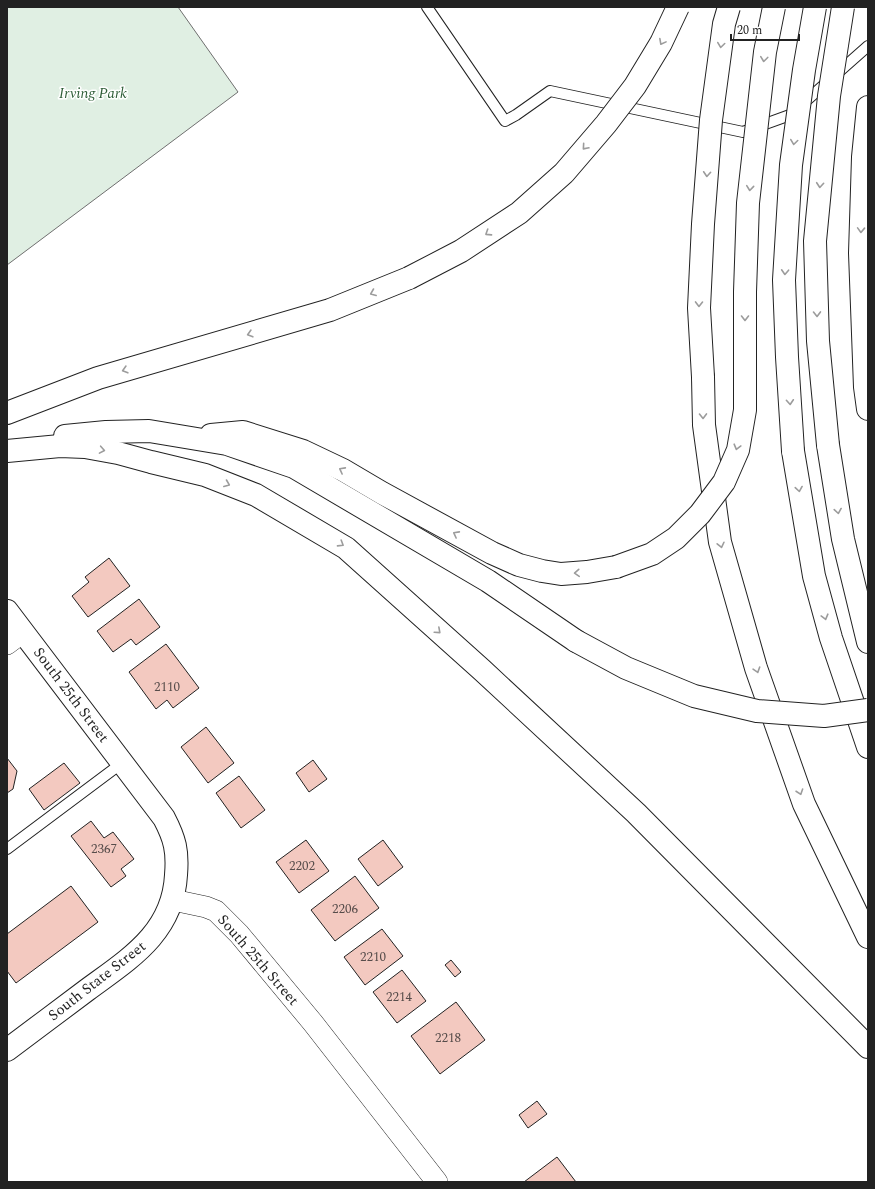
<svg xmlns="http://www.w3.org/2000/svg" width="875" height="1189" viewBox="0 0 875 1189" font-family="Spectral,serif">
	<style>
		.green { fill: #e0efe3; stroke: #6f6f6f }
		.building { fill: #f3c9c0; stroke: #222 }
		.lines { fill: none; stroke-linecap: round; stroke-linejoin: round }
		.service-casing { stroke: #222; stroke-width: 12 }
		.minor-casing { stroke: #222; stroke-width: 22 }
		.tertiary-casing { stroke: #222; stroke-width: 24 }
		.motorway-casing { stroke: #222; stroke-width: 24 }
		.service { stroke: #fff; stroke-width: 10 }
		.minor { stroke: #fff; stroke-width: 21 }
		.tertiary { stroke: #fff; stroke-width: 22 }
		.motorway { stroke: #fff; stroke-width: 22 }
		.motorway-bridge-casing { stroke: #222; stroke-width: 24; stroke-linecap: butt }
		.motorway-bridge { stroke: #fff; stroke-width: 22 }
		.oneway { stroke: #9c9c9c }
		.labels { text-anchor: middle; dominant-baseline: central; stroke-width: 3; stroke-linejoin: round; paint-order: stroke }
		.number-label { font-size: 13px; fill: #564c4a }
		.park-label { font-size: 15px; font-style: italic; fill: #2f5e38; stroke: #fff }
		.street-label { font-size: 15px; fill: #222; stroke: #fff }
	</style>
	<rect width="100%" height="100%" fill="#fff"/>
	<path class="green" d="M7,7h171l60,85 -231,173z"/>
	<g class="building">
		<path d="M109,558l21,28 -42,31 -16,-21 17,-14 -4,-5z"/>
		<path d="M139,599l21,28 -24,18 -5,-6 -18,13 -16,-21z"/>
		<path d="M166,644l33,44 -26,20 -6,-8 -11,9 -27,-37z"/>
		<path d="M206,727l28,36 -26,20 -27,-36z"/>
		<path d="M7,758l10,13 -4,18 -6,4z"/>
		<path d="M313,760l14,19 -18,13 -13,-19z"/>
		<path d="M64,763l16,20 -36,27 -15,-21z"/>
		<path d="M239,776l26,34 -24,18 -25,-35z"/>
		<path d="M91,821l13,17 9,-6 21,27 -13,10 5,7 -15,11 -40,-51z"/>
		<path d="M306,840l23,31 -30,22 -23,-31z"/>
		<path d="M383,840l20,27 -25,19 -20,-27z"/>
		<path d="M355,876l24,32 -44,33 -24,-31z"/>
		<path d="M71,886l27,36 -82,61 -9,-12v-37z"/>
		<path d="M382,929l21,27 -38,29 -21,-28z"/>
		<path d="M451,960l10,12 -6,5 -10,-12z"/>
		<path d="M402,970l24,31 -29,22 -24,-31z"/>
		<path d="M456,1002l29,38 -45,34 -29,-38z"/>
		<path d="M537,1101l10,13 -19,14 -9,-13z"/>
		<path d="M557,1157l19,25h-52z"/>
	</g>
	<g class="lines">
		<g class="service-casing">
			<g id="service">
				<path d="M427,7l78,114 11,-6 34,-24 193,41 47,-17 78,-69"/>
				<path d="M7,849l115,-86"/>
			</g>
		</g>
		<g class="minor-casing">
			<g id="minor">
				<path d="M7,644l16,-12"/>
				<path d="M173,900l33,7 10,4 23,23 74,89 124,159"/>
			</g>
		</g>
		<g class="tertiary-casing">
			<path id="tertiary" d="M7,611l157,207c11,21 14,33 12,57 -3,58 -47,84 -89,115 -27,20 -53,40 -80,60"/>
		</g>
		<g class="motorway-casing">
			<g id="motorway">
				<path d="M868,107l-5,50 -3,96 5,134 3,22"/>
				<path d="M703,377l1,48 16,117 36,126 48,136 64,133"/>
				<path d="M7,413l91,-35 232,-68 79,-32"/>
				<path d="M211,435l32,-3 60,19 40,19 39,23 110,60 27,12 23,6 19,3 26,-2 29,-5"/>
				<path d="M65,436l41,-4 43,-1 78,13 67,23 194,114 88,60"/>
				<path d="M828,445l15,94 25,103"/>
				<path d="M7,451l53,-5 25,1 33,6 33,9 54,13 51,20 90,53 136,122 154,143 232,234"/>
				<path d="M793,451l21,125 17,62 37,109"/>
			</g>
		</g>
		<use href="#service" class="service"/>
		<use href="#minor" class="minor"/>
		<use href="#tertiary" class="tertiary"/>
		<use href="#motorway" class="motorway"/>
		<g class="motorway-bridge-casing">
			<g id="motorway-bridge">
				<path d="M409,278l52,-27 58,-38 45,-40 42,-49 29,-38 26,-43 17,-36"/>
				<path d="M703,377l-4,-69 4,-84 8,-104 13,-96 5,-17"/>
				<path d="M828,445l-10,-104 -3,-100 14,-145 14,-89"/>
				<path d="M793,451l-6,-94 -3,-77 7,-115 13,-95 11,-63"/>
				<path d="M616,567l36,-13 24,-16 24,-24 24,-32 14,-32 7,-40v-118l3,-89 17,-151 9,-45"/>
				<path d="M576,641l50,27 68,28 63,15 67,5 44,-6"/>
			</g>
		</g>
		<use href="#motorway-bridge" class="motorway-bridge"/>
	</g>
	<defs><path id="oneway-chevron" d="M-2-3.5L2.5 0L-2 3.5" fill="none" stroke-width="1.6" stroke-linecap="round" stroke-linejoin="round"/></defs>
	<g class="oneway">
		<use href="#oneway-chevron" transform="translate(662 42) rotate(118)"/>
		<use href="#oneway-chevron" transform="translate(721 45) rotate(98)"/>
		<use href="#oneway-chevron" transform="translate(764 59) rotate(97)"/>
		<use href="#oneway-chevron" transform="translate(794 142) rotate(98)"/>
		<use href="#oneway-chevron" transform="translate(585 147) rotate(131)"/>
		<use href="#oneway-chevron" transform="translate(707 174) rotate(94)"/>
		<use href="#oneway-chevron" transform="translate(820 185) rotate(95)"/>
		<use href="#oneway-chevron" transform="translate(750 188) rotate(96)"/>
		<use href="#oneway-chevron" transform="translate(861 230) rotate(92)"/>
		<use href="#oneway-chevron" transform="translate(488 233) rotate(147)"/>
		<use href="#oneway-chevron" transform="translate(785 272) rotate(93)"/>
		<use href="#oneway-chevron" transform="translate(373 293) rotate(158)"/>
		<use href="#oneway-chevron" transform="translate(699 304) rotate(91)"/>
		<use href="#oneway-chevron" transform="translate(817 314) rotate(89)"/>
		<use href="#oneway-chevron" transform="translate(745 318) rotate(90)"/>
		<use href="#oneway-chevron" transform="translate(250 334) rotate(164)"/>
		<use href="#oneway-chevron" transform="translate(125 370) rotate(164)"/>
		<use href="#oneway-chevron" transform="translate(790 402) rotate(86)"/>
		<use href="#oneway-chevron" transform="translate(703 416) rotate(89)"/>
		<use href="#oneway-chevron" transform="translate(737 447) rotate(105)"/>
		<use href="#oneway-chevron" transform="translate(102 450) rotate(10)"/>
		<use href="#oneway-chevron" transform="translate(342 470) rotate(-152)"/>
		<use href="#oneway-chevron" transform="translate(227 484) rotate(22)"/>
		<use href="#oneway-chevron" transform="translate(799 489) rotate(81)"/>
		<use href="#oneway-chevron" transform="translate(838 511) rotate(81)"/>
		<use href="#oneway-chevron" transform="translate(456 534) rotate(-152)"/>
		<use href="#oneway-chevron" transform="translate(341 544) rotate(32)"/>
		<use href="#oneway-chevron" transform="translate(721 545) rotate(77)"/>
		<use href="#oneway-chevron" transform="translate(577 573) rotate(176)"/>
		<use href="#oneway-chevron" transform="translate(825 617) rotate(75)"/>
		<use href="#oneway-chevron" transform="translate(438 631) rotate(42)"/>
		<use href="#oneway-chevron" transform="translate(757 670) rotate(72)"/>
		<use href="#oneway-chevron" transform="translate(800 792) rotate(71)"/>
	</g>
	<g class="labels">
		<g class="number-label">
			<text x="167" y="687">2110</text>
			<text x="104" y="849">2367</text>
			<text x="302" y="866">2202</text>
			<text x="345" y="909">2206</text>
			<text x="373" y="957">2210</text>
			<text x="399" y="997">2214</text>
			<text x="448" y="1038">2218</text>
		</g>
		<g class="park-label">
			<text x="93" y="93">Irving Park</text>
		</g>
		<g class="street-label">
			<text transform="translate(71 695) rotate(53)">South 25th Street</text>
			<text transform="translate(258 960) rotate(49)">South 25th Street</text>
			<text transform="translate(97 981) rotate(-38)">South State Street</text>
		</g>
	</g>
	<rect width="875" height="1189" fill="none" stroke="#222222" stroke-width="16"/>
	<path d="M731 34v6h68v-6" fill="none" stroke="#222222" stroke-width="2"/>
	<text x="737" y="34" font-size="12" fill="#222222" stroke="#ffffff" stroke-width="3" paint-order="stroke">20 m</text>
</svg>
